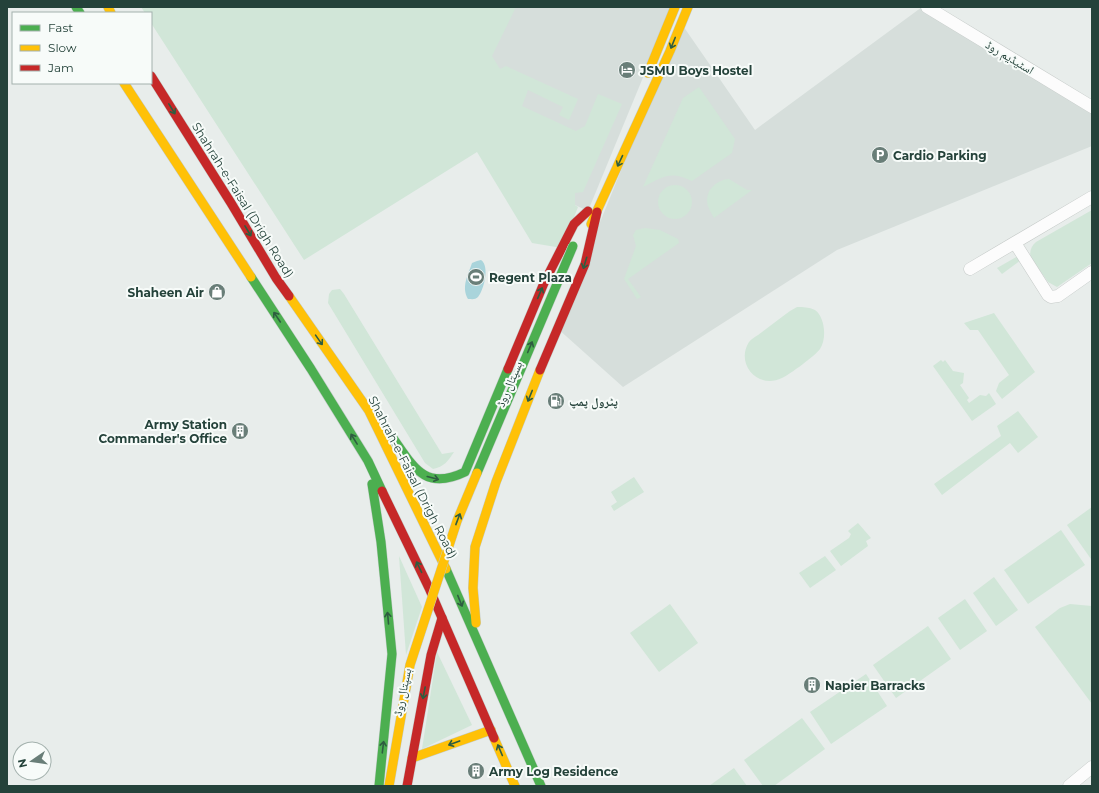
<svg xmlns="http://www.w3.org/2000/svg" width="1099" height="793" viewBox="0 0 1099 793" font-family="Montserrat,'Noto Naskh Arabic',sans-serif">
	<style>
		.built { fill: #d6dedb }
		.green { fill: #d1e6d8 }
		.water { fill: #a9d4db }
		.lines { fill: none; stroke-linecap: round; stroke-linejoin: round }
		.street-casing { stroke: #c5cac8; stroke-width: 13 }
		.fast-casing { stroke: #c3cbc8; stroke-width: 10 }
		.slow-casing { stroke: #c3cbc8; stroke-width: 10 }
		.jam-casing { stroke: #c3cbc8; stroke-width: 10 }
		.street { stroke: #fcfcfc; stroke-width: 12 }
		.fast { stroke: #4caf50; stroke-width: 9 }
		.slow { stroke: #ffc107; stroke-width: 9 }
		.jam { stroke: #c62828; stroke-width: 9 }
		.fast-bridge-casing { stroke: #c3cbc8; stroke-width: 10; stroke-linecap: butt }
		.slow-bridge-casing { stroke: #c3cbc8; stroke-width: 10; stroke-linecap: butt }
		.fast-bridge { stroke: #4caf50; stroke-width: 9 }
		.slow-bridge { stroke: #ffc107; stroke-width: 9 }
		.oneway { stroke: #2e5d40 }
		.labels { text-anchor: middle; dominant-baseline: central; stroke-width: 4; stroke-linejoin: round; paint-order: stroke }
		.street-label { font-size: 12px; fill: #24423a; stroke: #f7fbf9 }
		.poi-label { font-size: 12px; font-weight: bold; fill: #24423a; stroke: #f7fbf9; text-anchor: start }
	</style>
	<rect width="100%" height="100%" fill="#e8edeb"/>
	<g class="built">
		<path d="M440,7h232l-84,204 -13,-6z"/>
		<path d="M922,7l170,100v39l-255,104 -214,137 -66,-59 124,-305 74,107z"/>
	</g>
	<g class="green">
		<path d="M141,7h375l-24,49 8,13 6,-3 72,33 -9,21 -10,-5 4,-8 -35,-17 -6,16 54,25 9,-5 13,-32 24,10 -39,88 -8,1v12l3,2 -16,41 -30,-5 -55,-91 -173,108 -153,-237v-10h-6z"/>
		<path d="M699,87l36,52 -3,14 -40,28c-23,-11 -29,-4 -49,6l40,-89z"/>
		<path d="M729,179l18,11h5l-38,28c-2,-4 -5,-8 -6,-12 -4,-14 7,-26 21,-27z"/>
		<circle cx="675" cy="202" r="17"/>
		<path d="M1092,210v53l-35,24 -9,-5 -17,-24c-2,-6 0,-12 5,-16z"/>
		<path d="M645,228l15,2 18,9 1,4 -51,36 13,18 -4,2 -13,-20 12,-33 -3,-11 3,-5z"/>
		<path d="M1018,256l3,4 -19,14 -5,-6z"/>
		<path d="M340,289l4,5 98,160 12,-2c-6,9 -10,15 -21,17l-8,-6 -97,-160 1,-9 3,-4z"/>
		<path d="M797,307c6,0 12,0 18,3 10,7 12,29 5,39 -4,6 -31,26 -38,29 -24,12 -47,-14 -33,-36 2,-3 6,-5 9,-7 11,-8 21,-16 32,-24z"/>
		<path d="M994,313l41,59 -33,27 -6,-8 3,-8 10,-8 -31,-45h-8l-6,-7z"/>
		<path d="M941,360l2,2 2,-2 8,11 11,2 -1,10 -3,2 9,13 -2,2 2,3 11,-8 6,1 3,-3 7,11 -24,17 -39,-55z"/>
		<path d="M1018,411l20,26 -20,16 -8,-10 -68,52 -8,-11 67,-48 -4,-10z"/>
		<path d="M634,477l10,15 -30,19 -3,-5 6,-4 -6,-10z"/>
		<path d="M1092,507v51l-1,1 -24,-34z"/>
		<path d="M858,523l13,15 -5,3 2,5 -27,20 -11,-15 19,-13 2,-4 -3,-3z"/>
		<path d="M1061,530l24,35 -57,39 -24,-34z"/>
		<path d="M399,556l23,51 -16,48z"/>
		<path d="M825,556l11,14 -26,18 -11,-15z"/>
		<path d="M994,577l24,33 -22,16 -23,-33z"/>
		<path d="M965,599l22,32 -27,19 -22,-32z"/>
		<path d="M670,604l28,39 -39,29 -29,-39z"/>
		<path d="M1070,604l22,2v98l-57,-77 25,-19z"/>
		<path d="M928,626l23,33 -55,39 -23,-33z"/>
		<path d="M437,652l35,73 -50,24z"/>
		<path d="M866,674l21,32 -56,38 -21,-32z"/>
		<path d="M802,718l23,31 -51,37h-11l-19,-26z"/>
		<path d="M734,768l13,18h-38z"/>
	</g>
	<path class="water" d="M481,260c9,6 3,30 -3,37 -3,3 -6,2 -10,2 -7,-12 0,-24 4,-36l5,-2z"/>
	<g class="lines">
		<g class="street-casing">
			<g id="street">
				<path d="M927,7l165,100"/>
				<path d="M1015,243l33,52 3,2 7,-1 34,-24"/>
				<path d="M970,269l122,-72"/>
				<path d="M1069,786l23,-19"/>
			</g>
		</g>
		<g class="fast-casing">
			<g id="fast">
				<path d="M76,7l4,6"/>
				<path d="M251,277l60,92 57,92 14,30"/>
				<path d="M393,438c21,30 32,53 72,34l43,-103"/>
				<path d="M372,484l9,58 11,112 -13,132"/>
				<path d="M446,569l95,217"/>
			</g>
		</g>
		<g class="slow-casing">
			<g id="slow">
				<path d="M108,7l3,6"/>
				<path d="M648,73l27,-66"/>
				<path d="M124,83l127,194"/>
				<path d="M591,224l79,-173 18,-44"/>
				<path d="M289,296l80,115 77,158"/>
				<path d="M476,623l-3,-35 2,-41 21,-65 44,-112"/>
				<path d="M494,738l21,48"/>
				<path d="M412,758l79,-28"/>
			</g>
		</g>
		<g class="jam-casing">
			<g id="jam">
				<path d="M151,76l80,127 45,75 13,18"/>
				<path d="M508,369l36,-86 30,-59 14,-13"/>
				<path d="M540,370l45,-106 12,-52"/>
				<path d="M382,491l47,97 65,150"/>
				<path d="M407,786l24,-131 11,-37"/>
			</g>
		</g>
		<use href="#street" class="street"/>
		<use href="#fast" class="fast"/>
		<use href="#slow" class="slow"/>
		<use href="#jam" class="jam"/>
		<g class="fast-bridge-casing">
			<path id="fast-bridge" d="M477,473l96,-227"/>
		</g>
		<g class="slow-bridge-casing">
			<path id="slow-bridge" d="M389,786l21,-121 47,-144 20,-48"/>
		</g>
		<use href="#fast-bridge" class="fast-bridge"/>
		<use href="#slow-bridge" class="slow-bridge"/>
	</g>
	<defs><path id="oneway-shaft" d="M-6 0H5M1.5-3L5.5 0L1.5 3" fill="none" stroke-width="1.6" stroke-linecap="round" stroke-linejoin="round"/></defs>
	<g class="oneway">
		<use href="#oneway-shaft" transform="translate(673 43) rotate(112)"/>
		<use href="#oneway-shaft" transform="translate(172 109) rotate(58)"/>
		<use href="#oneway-shaft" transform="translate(620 161) rotate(115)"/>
		<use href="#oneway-shaft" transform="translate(248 231) rotate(59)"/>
		<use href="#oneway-shaft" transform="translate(585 263) rotate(107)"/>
		<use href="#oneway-shaft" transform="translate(540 293) rotate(-67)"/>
		<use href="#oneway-shaft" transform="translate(277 317) rotate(-124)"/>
		<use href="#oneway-shaft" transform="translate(319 340) rotate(55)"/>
		<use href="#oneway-shaft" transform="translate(530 347) rotate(-67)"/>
		<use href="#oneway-shaft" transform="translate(530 396) rotate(112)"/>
		<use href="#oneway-shaft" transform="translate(354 439) rotate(-122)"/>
		<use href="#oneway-shaft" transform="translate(433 478) rotate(15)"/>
		<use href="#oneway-shaft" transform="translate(458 519) rotate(-69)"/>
		<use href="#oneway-shaft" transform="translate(419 567) rotate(-116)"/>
		<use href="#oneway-shaft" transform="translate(460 601) rotate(68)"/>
		<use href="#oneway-shaft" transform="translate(388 618) rotate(-95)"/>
		<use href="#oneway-shaft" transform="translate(424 693) rotate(101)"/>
		<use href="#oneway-shaft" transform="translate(454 743) rotate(160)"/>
		<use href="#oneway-shaft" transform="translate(383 747) rotate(-83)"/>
		<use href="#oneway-shaft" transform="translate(500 750) rotate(-113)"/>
	</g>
	<defs>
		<g id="hotel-disc" transform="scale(0.9)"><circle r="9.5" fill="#697e78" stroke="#f7fbf9"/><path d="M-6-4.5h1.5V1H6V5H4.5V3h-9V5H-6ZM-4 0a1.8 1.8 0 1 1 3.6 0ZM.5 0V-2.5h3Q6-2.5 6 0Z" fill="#fff"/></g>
		<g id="parking-disc" transform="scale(0.9)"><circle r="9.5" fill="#697e78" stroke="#f7fbf9"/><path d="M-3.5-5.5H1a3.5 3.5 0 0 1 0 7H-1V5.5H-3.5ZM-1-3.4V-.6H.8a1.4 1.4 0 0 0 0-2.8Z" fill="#fff"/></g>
		<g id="stadium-disc" transform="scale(0.9)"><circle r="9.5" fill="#697e78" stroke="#f7fbf9"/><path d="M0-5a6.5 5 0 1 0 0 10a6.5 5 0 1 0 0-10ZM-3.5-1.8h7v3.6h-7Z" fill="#fff"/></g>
		<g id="shop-disc" transform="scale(0.9)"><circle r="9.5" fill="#697e78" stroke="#f7fbf9"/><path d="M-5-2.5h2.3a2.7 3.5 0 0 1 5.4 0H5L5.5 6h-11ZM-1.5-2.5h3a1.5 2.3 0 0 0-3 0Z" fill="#fff"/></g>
		<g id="fuel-disc" transform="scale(0.9)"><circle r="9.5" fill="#697e78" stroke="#f7fbf9"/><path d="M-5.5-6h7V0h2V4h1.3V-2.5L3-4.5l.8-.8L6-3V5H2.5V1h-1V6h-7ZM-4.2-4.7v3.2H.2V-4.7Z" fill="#fff"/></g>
		<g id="building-disc" transform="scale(0.9)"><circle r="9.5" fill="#697e78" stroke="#f7fbf9"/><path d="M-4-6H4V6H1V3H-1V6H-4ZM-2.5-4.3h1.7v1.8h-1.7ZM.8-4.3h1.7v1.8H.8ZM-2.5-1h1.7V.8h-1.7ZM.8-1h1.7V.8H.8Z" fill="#fff"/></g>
	</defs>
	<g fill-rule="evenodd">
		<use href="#hotel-disc" x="627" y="70"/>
		<use href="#parking-disc" x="880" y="155"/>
		<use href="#stadium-disc" x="476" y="277"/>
		<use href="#shop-disc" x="217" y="292"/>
		<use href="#fuel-disc" x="556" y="401"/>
		<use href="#building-disc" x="240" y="431"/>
		<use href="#building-disc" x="812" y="685"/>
		<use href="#building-disc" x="476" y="771"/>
	</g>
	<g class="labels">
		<g class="street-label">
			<text transform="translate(1010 57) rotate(31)">اسٹیڈیم روڈ</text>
			<text transform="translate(243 200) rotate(58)">Shahrah-e-Faisal (Drigh Road)</text>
			<text transform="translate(509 384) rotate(-67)">ہسپتال روڈ</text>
			<text transform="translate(413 477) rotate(63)">Shahrah-e-Faisal (Drigh Road)</text>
			<text transform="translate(402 692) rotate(-78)">ہسپتال روڈ</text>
		</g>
		<g class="poi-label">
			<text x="640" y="70">JSMU Boys Hostel</text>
			<text x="893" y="155">Cardio Parking</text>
			<text x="489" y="277">Regent Plaza</text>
			<text x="204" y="292" text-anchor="end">Shaheen Air</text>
			<text x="569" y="401">پٹرول پمپ</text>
			<text x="227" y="424" text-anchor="end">Army Station<tspan x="227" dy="14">Commander's Office</tspan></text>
			<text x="825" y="685">Napier Barracks</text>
			<text x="489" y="771">Army Log Residence</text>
		</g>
	</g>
	<rect width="1099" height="793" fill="none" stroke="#24423a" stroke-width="16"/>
	<rect x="12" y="12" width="140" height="72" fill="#f7fbf9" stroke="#a3b1ad"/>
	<rect x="20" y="25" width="20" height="6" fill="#4caf50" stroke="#a3b1ad"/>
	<text x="48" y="32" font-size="12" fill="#24423a">Fast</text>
	<rect x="20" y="45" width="20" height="6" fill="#ffc107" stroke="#a3b1ad"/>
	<text x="48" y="52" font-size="12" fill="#24423a">Slow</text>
	<rect x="20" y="65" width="20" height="6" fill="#c62828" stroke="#a3b1ad"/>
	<text x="48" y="72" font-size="12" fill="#24423a">Jam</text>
	<g transform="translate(32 761) rotate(257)"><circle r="19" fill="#f7fbf9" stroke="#a3b1ad"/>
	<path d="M0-3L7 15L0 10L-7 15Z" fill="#697e78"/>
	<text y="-6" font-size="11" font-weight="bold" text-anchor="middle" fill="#24423a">N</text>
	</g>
</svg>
